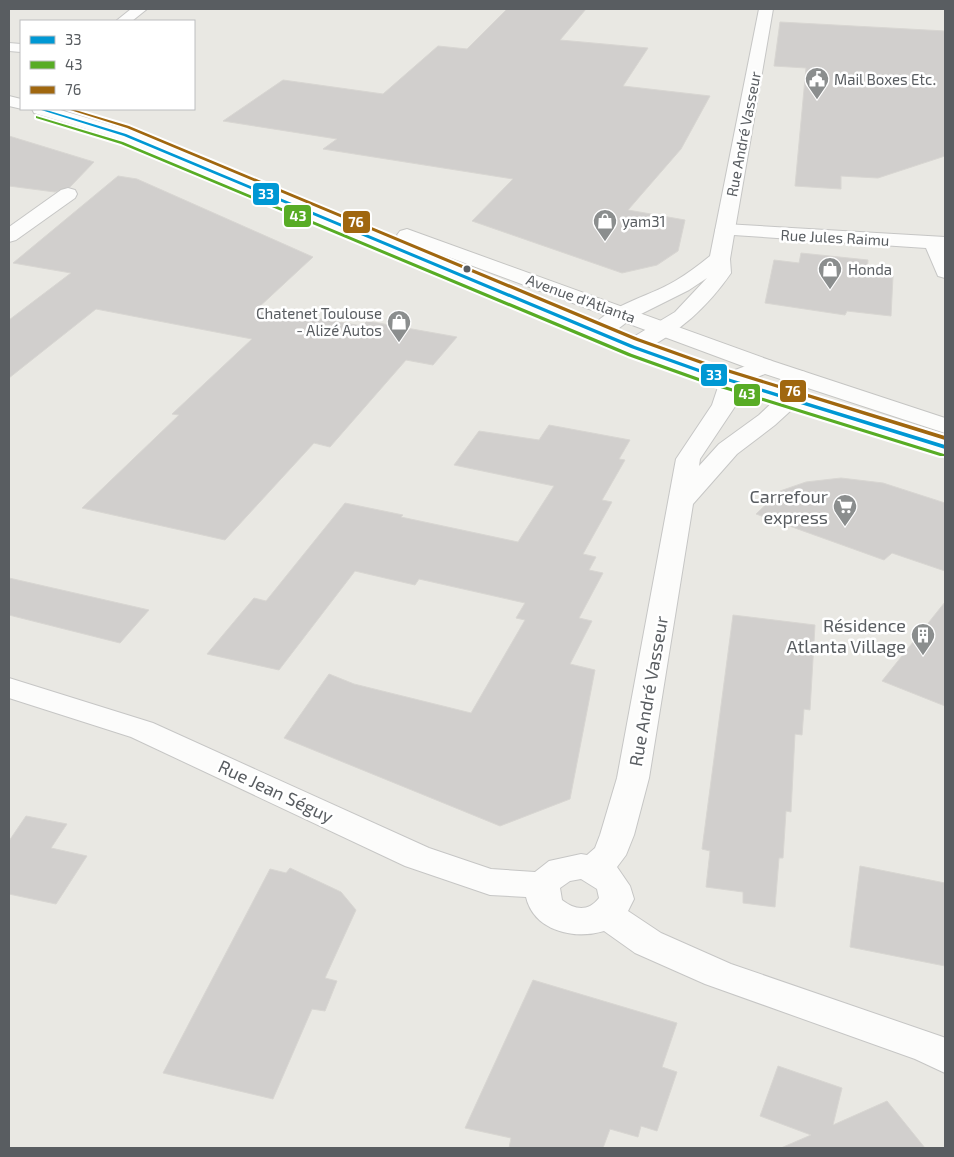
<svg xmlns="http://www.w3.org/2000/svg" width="954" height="1157" viewBox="0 0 954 1157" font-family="'Exo 2',sans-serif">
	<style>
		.building { fill: #d1cfcd; stroke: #d8d6d2 }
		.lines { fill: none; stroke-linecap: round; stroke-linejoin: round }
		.minor-casing { stroke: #c6c6c5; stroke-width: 2 }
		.tertiary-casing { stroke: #c6c6c5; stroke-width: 2 }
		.secondary-casing { stroke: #c5c5c3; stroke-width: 2 }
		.minor { fill: #fcfcfb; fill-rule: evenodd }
		.tertiary { fill: #fcfcfb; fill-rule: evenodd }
		.secondary { fill: #fcfcfb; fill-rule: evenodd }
		.bus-1-casing { stroke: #fff; stroke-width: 4 }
		.bus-2-casing { stroke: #fff; stroke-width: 4 }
		.bus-3-casing { stroke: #fff; stroke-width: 4 }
		.bus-1 { fill: #0098d4; fill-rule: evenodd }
		.bus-2 { fill: #58ac25; fill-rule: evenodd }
		.bus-3 { fill: #a0670f; fill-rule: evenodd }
		.bus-dot { fill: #595d61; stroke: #fff; stroke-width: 2 }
		.labels { text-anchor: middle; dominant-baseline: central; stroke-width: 5; stroke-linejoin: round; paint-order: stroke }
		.far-poi-label { font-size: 15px; fill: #595d61; stroke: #fff; text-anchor: start }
		.far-street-label { font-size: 15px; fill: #595d61; stroke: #fff }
		.poi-label { font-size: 18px; fill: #595d61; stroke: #fff; text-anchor: end }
		.street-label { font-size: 18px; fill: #595d61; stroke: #fff }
		.line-badge { stroke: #fff; stroke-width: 2 }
		.badge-label { font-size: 14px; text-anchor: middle; font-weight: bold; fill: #fff }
	</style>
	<rect width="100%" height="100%" fill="#e9e8e3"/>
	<g class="building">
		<path d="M507,9h79l-26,31 88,8 -25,38 87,10 -29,53 -53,61 57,10 -7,31 -21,14 -35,8 -150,-52 41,-42 -190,-30 14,-10 -114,-18 60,-41 100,14 55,-48 29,3z"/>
		<path d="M780,22l165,9v125l-67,22 -37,-2v13l-46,-3 11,-118 -32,-2z"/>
		<path d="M9,136l85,26 -24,25 -15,5 -46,-6z"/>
		<path d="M118,176l19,3 176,78 -55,51 104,18 5,-5 90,16 -24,28 -27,-5 -76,87 -16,-4 -89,97 -143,-32 97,-93 -7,-1 80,-75 -156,-30 -87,69v-58l62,-47 -58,-10z"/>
		<path d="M801,253l67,7 -1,13 26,3 -2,40 -44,-5 -2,4 -80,-12 9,-43 25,3z"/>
		<path d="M549,425l81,15 -11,19 6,1 -23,40 10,2 -29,52 13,3 -7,13 14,3 -24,45 13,3 -22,43 25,6 -25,129 -70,27 -216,-88 45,-64 25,10 117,29 54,-93 -9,-2 9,-15 -106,-24 -4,6 -60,-14 -76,99 -72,-16 47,-56 12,3 79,-98 58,12 -2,2 117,25 36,-56 -100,-21 25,-34 60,9z"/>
		<path d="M841,478l42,5 62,20v68l-53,-18 -8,7 -128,-46 24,-23 26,-9z"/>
		<path d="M9,578l140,32 -29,33 -111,-28z"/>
		<path d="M945,602v104l-63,-25z"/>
		<path d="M733,615l82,10 -5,85 -6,-1 -2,26 -7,-1 -4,78 -5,-1 -3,47h-4l-4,49 -32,-4v-11l-37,-5 4,-36 -8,-2z"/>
		<path d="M26,816l41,8 -16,24 36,8 -31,48 -47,-10v-53z"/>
		<path d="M860,866l85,17v83l-95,-19z"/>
		<path d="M290,868l51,24 15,18 -31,68 12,3 -12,30 -13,-2 -39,90 -110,-26 107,-204 16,4z"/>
		<path d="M533,980l144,43 -15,44 15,5 -20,59 -16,-5 -3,11 -28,-8 -7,19h-94l2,-10 -46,-10z"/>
		<path d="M778,1066l64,22 -9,37 54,-24 38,47h-144l30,-13 -51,-19z"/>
	</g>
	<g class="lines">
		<g class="minor-casing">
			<g id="minor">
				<path d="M131,9h16l-15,12h-16z"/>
				<path d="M9,43l12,1v8l-12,-1z"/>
				<path d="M68,188l7,2 2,4 -2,4 -59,42 -7,2v-15l52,-37z"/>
				<path d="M725,224l220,13v41l-7,-2 -12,-28 -208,-14 -3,-4 3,-4z"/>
				<path d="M764,359l8,2 3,5 -3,5 -31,13 -5,21 -36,54 -1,7 20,-22 40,-29 20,-19 10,-24 8,-2 8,2 3,5 -10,27 -23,21 -38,29 -44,50 -44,274 -15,57 -8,20 -9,12 13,19 4,13 -6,12 33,22 70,31 212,73 2,1v35l-30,-14 -210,-75 -70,-31 -31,-22c-30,9 -70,0 -78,-34l-36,-2 -85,-29 -274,-129 -122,-39v-20l144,45 276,125 62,21 44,3 14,-11 32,-7 6,1 8,-7 5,-13 17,-57 59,-319 36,-54 10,-30zM581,879l16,10 2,9c-11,14 -24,12 -37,2l-2,-12 10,-7z"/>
			</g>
		</g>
		<g class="tertiary-casing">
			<path id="tertiary" d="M759,9h14l-39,226 -4,24 1,14c-24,35 -52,59 -90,79l-8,2 -8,-2 -3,-5 3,-5 50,-30 32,-34 -18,12 -58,29 -25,19 -8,2 -8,-2 -3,-5c19,-28 60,-35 88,-52 12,-7 24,-16 35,-25z"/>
		</g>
		<g class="secondary-casing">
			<g id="secondary">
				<path d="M9,96l12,3 1,10 -13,-3z"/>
				<path d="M32,109h25l74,22 510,211 70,25 234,72v15l-250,-77 -70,-25 -506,-213 -85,-26z"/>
				<path d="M407,229l365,132 173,57v15l-189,-62 -356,-132 -3,-4 3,-4z"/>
			</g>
		</g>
		<use href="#minor" class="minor"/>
		<use href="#tertiary" class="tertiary"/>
		<use href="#secondary" class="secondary"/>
		<g class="bus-1-casing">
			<path id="bus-1" d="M38,109h5l83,25 509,212 70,25 240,74v4l-244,-76 -70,-25 -507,-212z"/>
		</g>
		<g class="bus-2-casing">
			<path id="bus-2" d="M36,116l87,26 509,212 70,25 242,75 1,1 -1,1h-4l-242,-75 -70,-25 -507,-212 -85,-26z"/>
		</g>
		<g class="bus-3-casing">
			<path id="bus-3" d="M67,109h5l57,17 509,212 70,25 237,73v4l-241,-75 -70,-25 -507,-212z"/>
		</g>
		<use href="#bus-1" class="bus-1"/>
		<use href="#bus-2" class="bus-2"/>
		<use href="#bus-3" class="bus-3"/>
	</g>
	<defs>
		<g id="civic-pin" transform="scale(1.25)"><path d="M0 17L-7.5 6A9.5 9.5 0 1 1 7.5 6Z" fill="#8b8e8e" stroke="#fff"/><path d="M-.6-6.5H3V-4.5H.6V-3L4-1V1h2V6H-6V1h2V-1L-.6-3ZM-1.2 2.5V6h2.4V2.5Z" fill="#fff"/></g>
		<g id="shop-pin" transform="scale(1.25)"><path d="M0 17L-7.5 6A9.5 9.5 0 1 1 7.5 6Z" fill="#8b8e8e" stroke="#fff"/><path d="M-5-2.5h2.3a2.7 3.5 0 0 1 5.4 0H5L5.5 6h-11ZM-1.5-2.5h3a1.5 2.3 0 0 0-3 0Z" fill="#fff"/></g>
		<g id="supermarket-pin" transform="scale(1.25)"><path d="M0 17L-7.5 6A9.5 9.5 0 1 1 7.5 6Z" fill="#8b8e8e" stroke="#fff"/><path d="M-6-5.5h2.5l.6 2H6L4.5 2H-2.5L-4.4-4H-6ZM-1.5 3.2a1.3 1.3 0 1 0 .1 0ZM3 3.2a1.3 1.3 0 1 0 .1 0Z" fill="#fff"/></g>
		<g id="building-pin" transform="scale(1.25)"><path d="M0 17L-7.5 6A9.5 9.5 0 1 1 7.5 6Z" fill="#8b8e8e" stroke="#fff"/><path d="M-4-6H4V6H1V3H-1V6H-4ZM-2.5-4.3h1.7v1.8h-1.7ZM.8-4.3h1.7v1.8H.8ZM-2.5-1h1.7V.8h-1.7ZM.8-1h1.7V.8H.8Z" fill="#fff"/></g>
	</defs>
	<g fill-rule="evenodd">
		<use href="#civic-pin" x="817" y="79"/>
		<use href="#shop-pin" x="605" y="221"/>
		<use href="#shop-pin" x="830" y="269"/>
		<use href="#shop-pin" x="399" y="322"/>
		<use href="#supermarket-pin" x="845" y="506"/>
		<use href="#building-pin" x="923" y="635"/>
	</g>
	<circle class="bus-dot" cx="467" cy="269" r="4.5"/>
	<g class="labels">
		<g class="far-poi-label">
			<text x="834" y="79">Mail Boxes Etc.</text>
			<text x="622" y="221">yam31</text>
			<text x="848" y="269">Honda</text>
			<text x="382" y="313" text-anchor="end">Chatenet Toulouse<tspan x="382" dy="17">- Alizé Autos</tspan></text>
		</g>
		<g class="far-street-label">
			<text transform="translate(743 134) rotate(-79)">Rue André Vasseur</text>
			<text transform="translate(835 237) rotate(3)">Rue Jules Raimu</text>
			<text transform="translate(581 298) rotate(20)">Avenue d'Atlanta</text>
		</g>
		<g class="poi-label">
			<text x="828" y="496">Carrefour<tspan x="828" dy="21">express</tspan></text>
			<text x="906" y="625">Résidence<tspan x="906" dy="21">Atlanta Village</tspan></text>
		</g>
		<g class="street-label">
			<text transform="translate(648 691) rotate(-80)">Rue André Vasseur</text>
			<text transform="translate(276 791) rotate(25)">Rue Jean Séguy</text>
		</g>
	</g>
	<g class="line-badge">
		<rect x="252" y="182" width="28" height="24" rx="5" fill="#0098d4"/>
		<rect x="283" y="204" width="29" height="24" rx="5" fill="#58ac25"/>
		<rect x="342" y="210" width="29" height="24" rx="5" fill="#a0670f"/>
		<rect x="700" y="363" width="28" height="24" rx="5" fill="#0098d4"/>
		<rect x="779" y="379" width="28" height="24" rx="5" fill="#a0670f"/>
		<rect x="733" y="383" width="28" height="24" rx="5" fill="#58ac25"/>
	</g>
	<g class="badge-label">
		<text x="266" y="199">33</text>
		<text x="298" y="221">43</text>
		<text x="356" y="227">76</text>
		<text x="714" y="380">33</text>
		<text x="793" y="396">76</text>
		<text x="747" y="399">43</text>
	</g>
	<rect width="954" height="1157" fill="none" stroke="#595d61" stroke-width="20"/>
	<rect x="20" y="20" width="175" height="90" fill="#ffffff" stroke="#bdbec0"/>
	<rect x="30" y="36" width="25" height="8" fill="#0098d4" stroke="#bdbec0"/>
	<text x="65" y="45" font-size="15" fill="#595d61">33</text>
	<rect x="30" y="61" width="25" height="8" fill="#58ac25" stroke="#bdbec0"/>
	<text x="65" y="70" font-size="15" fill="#595d61">43</text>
	<rect x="30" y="86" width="25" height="8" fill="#a0670f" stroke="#bdbec0"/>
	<text x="65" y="95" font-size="15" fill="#595d61">76</text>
</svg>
